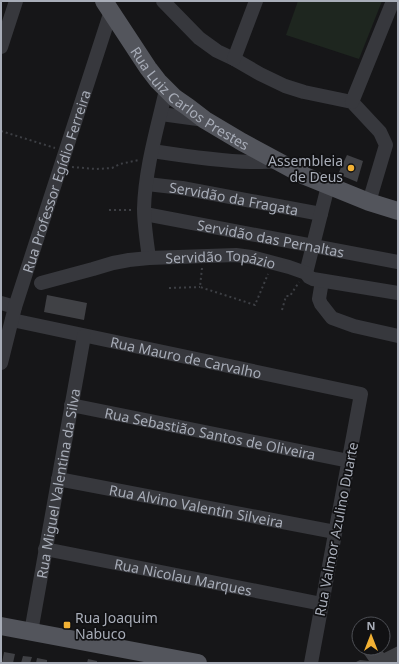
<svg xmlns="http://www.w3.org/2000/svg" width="399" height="664" viewBox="0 0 399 664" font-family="'Noto Sans',sans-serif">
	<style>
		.green { fill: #1e261f }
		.building { fill: #404145 }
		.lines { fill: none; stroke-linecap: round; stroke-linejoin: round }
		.path { stroke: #3d3f44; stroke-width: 2; stroke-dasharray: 2 3; stroke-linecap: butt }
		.minor { stroke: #37383d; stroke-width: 14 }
		.major { stroke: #53555c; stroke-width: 18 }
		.poi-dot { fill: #f2b134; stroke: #111113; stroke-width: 1.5 }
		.labels { text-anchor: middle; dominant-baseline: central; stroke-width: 3.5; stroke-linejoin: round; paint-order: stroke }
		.street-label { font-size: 14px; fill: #a8adb8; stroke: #111113 }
		.poi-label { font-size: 14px; fill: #a8adb8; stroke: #111113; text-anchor: end }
	</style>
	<rect width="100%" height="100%" fill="#161618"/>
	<path class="green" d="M298,1h84l-23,58 -73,-24z"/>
	<g class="building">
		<path d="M347,155l16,6 -6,21 -19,-8z"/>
		<path d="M47,295l40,8 -3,17 -40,-8z"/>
		<path d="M398,646v17h-44l6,-3 9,1 -9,-13h20l4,5z"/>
		<path d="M4,652l11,2 -2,9h-11z"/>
		<path d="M23,656l9,1 -2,6h-9z"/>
		<path d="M37,658l10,2v3h-11z"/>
		<path d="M88,659l9,2v2h-10z"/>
	</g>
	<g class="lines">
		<g class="path">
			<path d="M1,131l54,17"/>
			<path d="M72,167l24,2 16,-1 8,-4 19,-4"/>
			<path d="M109,210h24"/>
			<path d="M202,268l-2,19 55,18 13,-31"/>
			<path d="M169,288l31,-1"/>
			<path d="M282,310l4,-14h4l9,-14"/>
		</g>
		<g class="minor">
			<path d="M163,1l36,37 18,13 17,8 26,15 25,12 19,6 48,10 28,30 6,13 -17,57"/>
			<path d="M1,47l15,-46"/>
			<path d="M234,59l22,-58"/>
			<path d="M352,102l41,-101"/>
			<path d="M161,114l44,6"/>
			<path d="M152,151c33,5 65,10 98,11 10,0 19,0 28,-1"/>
			<path id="s1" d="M147,184l35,4 139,26"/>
			<path id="s2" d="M145,214l253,48"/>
			<path d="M149,258c-2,-15 -5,-34 -5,-49 1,-40 13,-80 22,-119"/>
			<path d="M306,273l22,-87"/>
			<path d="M322,281l-3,18 2,5 11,14 22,8 44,10"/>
			<path id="s3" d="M41,283l52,-14 20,-6 16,-3 20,-2 87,-3 15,2 38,10 17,6 3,4 4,2 85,14"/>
			<path d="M1,303l14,4"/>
			<path id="s4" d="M12,320l349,74 -50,269"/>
			<path id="s5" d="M1,363l14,-56 96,-296"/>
			<path id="s6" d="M71,405l278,56"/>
			<path id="s7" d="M58,479l277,53"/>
			<path id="s8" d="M45,549l277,55"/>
			<path id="s9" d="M31,632l53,-296"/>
		</g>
		<g class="major">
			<path id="s10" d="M104,1l44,67 10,13 17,17 13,9 17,13 37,22 63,34 64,26 29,9"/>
			<path d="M1,626l197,37"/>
		</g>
	</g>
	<g class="poi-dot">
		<circle cx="351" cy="168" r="4"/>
		<rect x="63" y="621" width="8" height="8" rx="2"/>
	</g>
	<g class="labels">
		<g class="street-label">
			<text stroke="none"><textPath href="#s10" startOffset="132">Rua Luiz Carlos Prestes</textPath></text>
			<text stroke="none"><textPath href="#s5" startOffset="190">Rua Professor Egídio Ferreira</textPath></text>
			<text stroke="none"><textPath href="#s1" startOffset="88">Servidão da Fragata</textPath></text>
			<text stroke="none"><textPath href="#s2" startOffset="128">Servidão das Pernaltas</textPath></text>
			<text stroke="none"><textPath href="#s3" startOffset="183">Servidão Topázio</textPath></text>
			<text stroke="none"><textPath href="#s4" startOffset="178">Rua Mauro de Carvalho</textPath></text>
			<text stroke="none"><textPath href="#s6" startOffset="142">Rua Sebastião Santos de Oliveira</textPath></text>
			<text stroke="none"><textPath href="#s9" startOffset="151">Rua Miguel Valentina da Silva</textPath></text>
			<text stroke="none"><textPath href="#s7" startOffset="141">Rua Alvino Valentin Silveira</textPath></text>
			<text transform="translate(336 529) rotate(-79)">Rua Valmor Azulino Duarte</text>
			<text stroke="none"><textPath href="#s8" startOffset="141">Rua Nicolau Marques</textPath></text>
		</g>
		<g class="poi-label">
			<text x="343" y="160">Assembleia<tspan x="343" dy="16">de Deus</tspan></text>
			<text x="75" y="617" text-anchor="start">Rua Joaquim<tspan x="75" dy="16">Nabuco</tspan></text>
		</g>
	</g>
	<rect width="399" height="664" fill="none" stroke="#a8adb8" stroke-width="4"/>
	<g transform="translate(371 636)"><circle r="19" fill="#111113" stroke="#4d4f55"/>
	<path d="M0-3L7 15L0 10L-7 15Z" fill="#f2b134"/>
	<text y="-6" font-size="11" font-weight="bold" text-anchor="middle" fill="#a8adb8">N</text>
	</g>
</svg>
